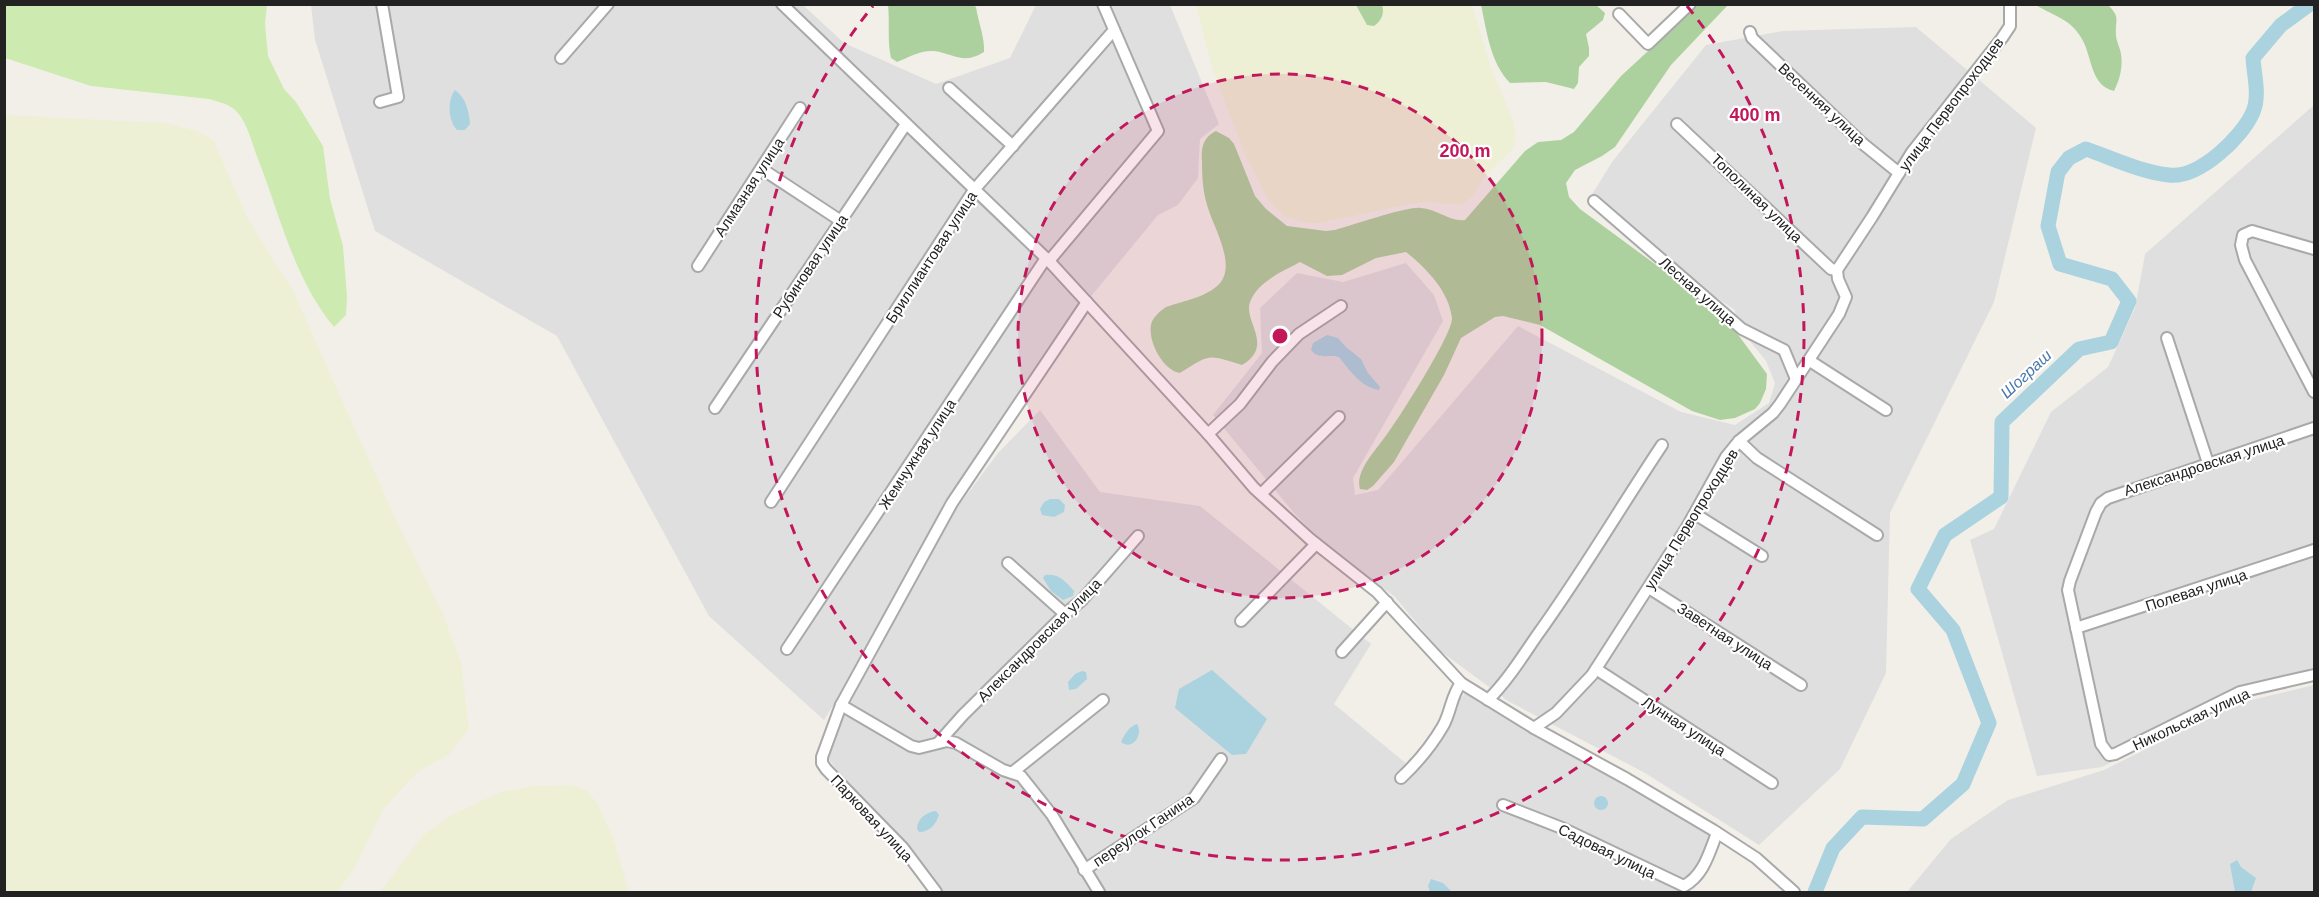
<svg xmlns="http://www.w3.org/2000/svg" width="2319" height="897" viewBox="0 0 2319 897" font-family="Arial,sans-serif">
	<style>
		.residential { fill: #e0dfdf }
		.farmland { fill: #eef0d5 }
		.grass { fill: #cdebb0 }
		.forest { fill: #add19e }
		.water { fill: #aad3df }
		.lines { fill: none; stroke-linecap: round; stroke-linejoin: round }
		.river { stroke: #aad3df; stroke-width: 15 }
		.minor-casing { stroke: #a9a9a9; stroke-width: 14 }
		.minor { stroke: #fff; stroke-width: 10 }
		.ring { fill: none; stroke: #c2185b; stroke-width: 3; stroke-dasharray: 10 8 }
		.labels { text-anchor: middle; dominant-baseline: central; stroke-width: 4.5; stroke-linejoin: round; paint-order: stroke }
		.street-label { font-size: 15px; fill: #222; stroke: #fff }
		.water-label { font-size: 16px; font-style: italic; fill: #4a7aab; stroke: #fff }
		.centre { fill: #c2185b; stroke: #fff; stroke-width: 3 }
		.ring-label { font-size: 18px; text-anchor: middle; font-weight: bold; fill: #c2185b; stroke: #fff; stroke-width: 4.5; stroke-linejoin: round; paint-order: stroke }
	</style>
	<rect width="100%" height="100%" fill="#f2efe9"/>
	<g class="residential">
		<path d="M311,5h492l41,38 92,41 74,-26 26,-53h134l49,119 -19,15 -2,39 -20,27 -20,10 -79,96 -122,197 41,-55 42,-43 60,82 100,14 171,138 -37,60 74,61 57,-72 165,94 82,50 -25,55h-755l-105,-135 24,-60 105,-187 -132,210 -115,-104 -152,-280 -182,-105 -60,-191z"/>
		<path d="M1916,27l120,101 -42,174 -104,211 -4,160 -46,96 -81,76 -114,-72 -137,-72 -69,-51 -44,-53 -71,-53 -30,-31 -81,-98 49,-62 -2,-45 37,-35 46,9 63,-19 28,32 9,26 -90,157 2,17 23,-5 140,-164 163,86 54,13 34,-22 6,-20 -9,-22 -30,-37 -1,-14 -74,-49 -70,-65 21,-34 94,-117 77,-14z"/>
		<path d="M2314,105v576l-63,15 -19,8 -130,63 -65,9 -67,-236 24,-11 57,-117 57,-45 27,-59 10,-54z"/>
		<path d="M2314,685v207h-407l44,-53 57,-39 96,-30 135,-67z"/>
	</g>
	<g class="farmland">
		<path d="M1196,5h160l11,20 13,-3 3,-7 -1,-10h90l20,65 21,50 3,15 -3,14 -28,27 -12,20 -12,9 -37,-3 -15,2 -89,19h-15l-21,-7 -11,-10 -8,-12 -20,-40 -32,-83z"/>
		<path d="M5,115l161,8 34,9 14,9 34,78 45,72 104,231 45,90 19,50 8,66 -19,26 -31,17 -35,37 -31,63 -16,21h-332z"/>
		<path d="M569,785l17,5 11,13 16,34 16,55h-249l43,-57 30,-21 48,-22 33,-6z"/>
	</g>
	<path class="grass" d="M5,4l262,1 -2,18 3,33 16,33 12,13 27,44 7,53 13,47 4,51 -1,18 -12,12c-40,-48 -54,-112 -76,-168 -6,-15 -10,-34 -20,-46 -7,-9 -19,-11 -29,-14l-118,-13 -86,-28z"/>
	<g class="forest">
		<path d="M888,5h85l3,2c2,14 9,31 8,45 -21,13 -29,2 -50,-1 -13,-1 -25,6 -37,11l-6,-4c-4,-18 -1,-35 -3,-53z"/>
		<path d="M1356,5h26c3,9 -1,16 -8,21l-7,-1z"/>
		<path d="M1481,5h115l9,8 -2,7 -17,14 3,14v8l-10,11 -1,16 -4,6 -28,-7 -36,1c-20,-21 -23,-51 -29,-78z"/>
		<path d="M1698,5h30l-57,60 -56,82 -13,9 -27,14 -9,13 3,14 11,12 128,94 20,18 39,53 -1,15 -6,14 -5,6 -20,9 -15,2 -28,-9 -152,-86 -37,-9 -8,1 -34,21 -17,37 -50,87 -21,24 -6,4 -7,-1c-5,-16 13,-36 22,-48 13,-16 71,-107 70,-123 -3,-27 -26,-50 -46,-66l-30,6 -34,17 -15,1 -27,-14c-18,10 -42,19 -50,40 -7,20 25,43 -8,63 -36,-11 -31,-11 -62,8 -17,-3 -32,-31 -29,-48 1,-7 9,-14 15,-18 17,-6 42,-10 54,-24 16,-19 -6,-55 -12,-75 -5,-15 -6,-30 -6,-46 -1,-13 0,-24 14,-31l13,7 5,6 21,52 11,13 21,17 39,5 9,-1c16,-4 72,-24 86,-22 16,1 29,14 44,12l60,-69 13,-9 23,-2 13,-8 47,-56z"/>
		<path d="M2036,5h72c13,13 7,14 8,30 0,6 4,12 5,19 2,13 -1,25 -7,37 -23,-5 -22,-33 -31,-50 -11,-22 -28,-24 -47,-36z"/>
	</g>
	<g class="water">
		<path d="M455,90c11,8 14,21 15,34l-5,6h-8c-9,-9 -10,-30 -2,-40z"/>
		<path d="M1327,335l11,3 8,9 15,12 7,14 12,14 -1,3c-18,-3 -30,-20 -40,-33 -10,-3 -21,3 -28,-7l2,-7z"/>
		<path d="M1050,499h9l6,6 -1,7 -10,5 -12,-2 -2,-6 4,-7z"/>
		<path d="M1045,575c14,-2 20,6 29,16l-1,5 -10,4 -12,-9 -8,-13z"/>
		<path d="M1212,670l55,49 -21,35 -14,1 -57,-47 4,-19z"/>
		<path d="M1082,671l4,1 1,7 -11,10 -7,1 -1,-8 7,-8z"/>
		<path d="M1137,724c7,11 -5,27 -16,18 3,-7 8,-16 16,-18z"/>
		<circle cx="1601" cy="803" r="7"/>
		<path d="M936,811l3,4c-3,9 -9,17 -20,17l-2,-3c0,-11 10,-17 19,-18z"/>
		<path d="M2237,860l4,7 15,11 -5,14h-16l-5,-28z"/>
		<path d="M1431,879l12,4 9,9h-22l-2,-6z"/>
	</g>
	<g class="lines">
		<path class="river" d="M1815,892l18,-44 29,-31 61,2 40,-35 26,-61 -36,-93 -35,-41 27,-54 56,-38 1,-75 77,-73 32,-7 18,-41 -17,-22 -52,-15 -12,-38 10,-54 11,-14 17,-9c26,9 55,23 83,26 29,4 73,-37 84,-63 7,-16 1,-37 0,-54l28,-33 29,-21"/>
		<g class="minor-casing">
			<g id="minor">
				<path d="M782,4l267,257 159,173 46,54 56,51 67,53 84,91 73,45 93,51 86,51 43,28 38,34"/>
				<path d="M1619,14l29,30 42,-40"/>
				<path d="M1750,32l2,6 110,105 37,30"/>
				<path d="M561,58l47,-54"/>
				<path d="M949,88l64,58"/>
				<path d="M380,102l18,-5 -16,-93"/>
				<path d="M1677,124l154,145 6,1"/>
				<path d="M762,169l79,52"/>
				<path d="M1594,201l148,128 42,21 12,29"/>
				<path d="M2314,249l-62,-18 -9,4 -2,10 4,15 69,132"/>
				<path d="M1049,261l109,-130 -55,-127"/>
				<path d="M698,266l102,-158"/>
				<path d="M2167,338l41,125"/>
				<path d="M1810,361l76,49"/>
				<path d="M715,408l191,-284"/>
				<path d="M2314,428l-206,70 -7,5 -5,9 -26,69 -2,9 33,154 8,11 6,-1 125,-62 74,-17"/>
				<path d="M1208,434l32,-30 32,-42 27,-28 42,-28"/>
				<path d="M1739,441l18,17 120,77"/>
				<path d="M1261,494l78,-77"/>
				<path d="M771,502l203,-312 140,-160"/>
				<path d="M1695,514l67,42"/>
				<path d="M1008,563l57,51"/>
				<path d="M1649,588l152,97"/>
				<path d="M1241,621l75,-77"/>
				<path d="M2076,628l238,-78"/>
				<path d="M787,649l259,-391"/>
				<path d="M1342,652l45,-50"/>
				<path d="M1596,669l176,114"/>
				<path d="M1488,700c20,-20 34,-43 50,-66 44,-61 82,-126 124,-189"/>
				<path d="M841,705l70,41 8,2 28,-7 9,2 47,27 18,6 31,39 47,77"/>
				<path d="M1534,728l22,-15 36,-38 95,-148 39,-70 13,-16 34,-28 7,-9 59,-90 7,-17 -8,-18 -1,-9 35,-53 40,-65 90,-114 8,-12v-22"/>
				<path d="M939,742l24,-27 102,-101 17,-14 56,-64"/>
				<path d="M1013,772l90,-72"/>
				<path d="M1401,778c16,-15 31,-33 42,-52 8,-14 8,-30 18,-43"/>
				<path d="M1503,805l59,23 122,58c20,-11 25,-33 33,-53"/>
				<path d="M1084,870l110,-72 27,-39"/>
				<path d="M936,892l-33,-44 -77,-79 -4,-6v-6l19,-52 111,-202 135,-201"/>
			</g>
		</g>
		<use href="#minor" class="minor"/>
	</g>
	<circle cx="1280" cy="336" r="262" fill="#c2185b" fill-opacity=".12"/>
	<g class="ring">
		<circle cx="1280" cy="336" r="262"/>
		<path d="M1687 6A524 524 0 1 1 873 6"/>
	</g>
	<g class="labels">
		<g class="street-label">
			<text transform="translate(1822 104) rotate(43)">Весенняя улица</text>
			<text transform="translate(1951 104) rotate(-53)">улица Первопроходцев</text>
			<text transform="translate(749 187) rotate(-57)">Алмазная улица</text>
			<text transform="translate(1757 198) rotate(44)">Тополиная улица</text>
			<text transform="translate(931 257) rotate(-57)">Бриллиантовая улица</text>
			<text transform="translate(810 266) rotate(-56)">Рубиновая улица</text>
			<text transform="translate(1698 291) rotate(41)">Лесная улица</text>
			<text transform="translate(917 454) rotate(-57)">Жемчужная улица</text>
			<text transform="translate(2204 465) rotate(-18)">Александровская улица</text>
			<text transform="translate(1691 519) rotate(-58)">улица Первопроходцев</text>
			<text transform="translate(2196 590) rotate(-18)">Полевая улица</text>
			<text transform="translate(1725 636) rotate(33)">Заветная улица</text>
			<text transform="translate(1039 640) rotate(-45)">Александровская улица</text>
			<text transform="translate(2191 719) rotate(-25)">Никольская улица</text>
			<text transform="translate(1684 726) rotate(33)">Лунная улица</text>
			<text transform="translate(872 818) rotate(47)">Парковая улица</text>
			<text transform="translate(1143 830) rotate(-34)">переулок Ганина</text>
			<text transform="translate(1607 851) rotate(26)">Садовая улица</text>
		</g>
		<g class="water-label">
			<text transform="translate(2026 374) rotate(-43)">Шограш</text>
		</g>
	</g>
	<circle cx="1280" cy="336" r="9" class="centre"/>
	<g class="ring-label">
		<text x="1755" y="121">400 m</text>
		<text x="1465" y="157">200 m</text>
	</g>
	<rect width="2319" height="897" fill="none" stroke="#222222" stroke-width="12"/>
</svg>
